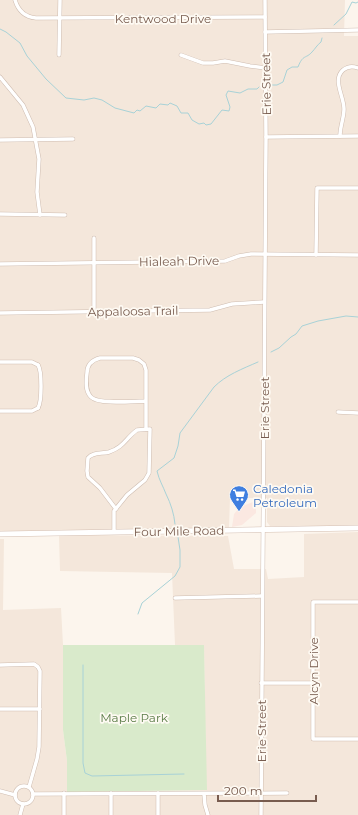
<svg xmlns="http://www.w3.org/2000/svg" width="358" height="815" viewBox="0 0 358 815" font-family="Montserrat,sans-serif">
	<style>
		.residential { fill: #f4e7db }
		.commercial { fill: #fbe8e1 }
		.green { fill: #d9eacb }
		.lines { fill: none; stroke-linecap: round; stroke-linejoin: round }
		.stream { stroke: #a8d2d7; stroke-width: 1 }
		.minor-casing { stroke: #cfbdb1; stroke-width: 4.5 }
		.secondary-casing { stroke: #d4bfb2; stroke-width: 6 }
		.minor { stroke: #fff; stroke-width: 3.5 }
		.secondary { stroke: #fff; stroke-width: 5 }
		.labels { text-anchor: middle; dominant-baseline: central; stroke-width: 3.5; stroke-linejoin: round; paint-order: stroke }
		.street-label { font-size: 12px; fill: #785c4f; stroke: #fefaf3 }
		.shop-label { font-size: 12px; fill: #366cbe; stroke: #fefaf3; text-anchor: start }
		.park-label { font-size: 12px; fill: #5a7c47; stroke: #fefaf3 }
	</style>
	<rect width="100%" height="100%" fill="#fcf5ed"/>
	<g class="residential">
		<path d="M0,0h345l-1,36h14v490h-88l-3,-4v-24h-37l-1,30 -229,4z"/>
		<path d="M358,532v283h-358v-276h4l-1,71 58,-2 2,37v85l4,31 1,31 138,-2 -2,-144 -29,-1 -3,-72 -112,-2 -1,-36 169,1 6,33h32l2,10 36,-2v-43z"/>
	</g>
	<path class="commercial" d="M253,502l3,2v9l-14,12 -10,2 2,-13 6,-7z"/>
	<path class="green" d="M63,645h141l3,145 -140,2v-31l-4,-31z"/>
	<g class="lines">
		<g class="stream">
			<path d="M334,25l12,-11 6,-12 4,1 2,-1"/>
			<path d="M0,29l6,3 14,11 7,13 19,23 20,19 18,2 10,-2 8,2 13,8 19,5 3,-3 3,1 6,-5 10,2 4,-4 8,1 2,-2 7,3 4,7h7l4,7 7,4 5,-1 2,2 5,-1 11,-14 7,1 1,-4 -4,-12 2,-4 12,2 8,-4h9l2,-2"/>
			<path d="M270,85h7l6,-3 4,-12 5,-3h6c5,-13 8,-8 14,-15 3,-3 5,-7 9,-10l1,-4"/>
			<path d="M271,352l8,-4 12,-11 5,-3 6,-8 16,-5 28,-5 12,1"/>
			<path d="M175,524c-1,-10 -4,-20 -9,-30 -3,-8 -7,-14 -9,-23l17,-13 4,-12 2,-13 34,-46c12,-12 28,-18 44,-25"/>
			<path d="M138,614l4,-11 33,-27 5,-9v-17l-2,-13"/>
			<path d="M83,665v98l2,10 7,3 92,-2"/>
		</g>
		<g class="minor-casing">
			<g id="minor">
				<path d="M15,0c3,10 10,17 21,18l229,-1"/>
				<path d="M265,32l93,-2"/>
				<path d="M59,55l1,-55"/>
				<path d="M181,55l22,8h10l12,-2 25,5 16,2"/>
				<path d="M0,77l23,28 10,22 6,32 -2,33 3,23"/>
				<path d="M340,136c0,-10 4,-18 4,-27 0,-13 -12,-29 -1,-39 5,-4 10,-4 15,-2"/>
				<path d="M266,137l92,-1"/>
				<path d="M0,140l73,-1"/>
				<path d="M0,214l65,1"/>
				<path d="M316,255l1,-67h41"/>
				<path d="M0,264l225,-3 14,-5 12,-2 107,1"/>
				<path d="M94,312v-74"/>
				<path d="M0,313l210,-3 22,-6 32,-2"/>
				<path d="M0,362h32l6,3"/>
				<path d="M38,408c4,-7 4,-37 0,-43"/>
				<path d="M0,411h32l6,-3"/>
				<path d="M338,412l20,1"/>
				<path d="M146,429v-59l-2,-6 -5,-4 -6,-2h-33c-8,2 -13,7 -13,15 -1,8 -2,18 4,24 8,8 43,4 55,4"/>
				<path d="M114,532v-21l13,-16 18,-15 4,-7 1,-44 -13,1c-11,8 -13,17 -28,22 -7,2 -16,0 -21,6l-1,13 1,6 12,11 16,21"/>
				<path d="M175,598l86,-2"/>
				<path d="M358,602h-45v137h45"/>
				<path d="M0,665l34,-1 4,3 2,4 -1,76 -2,12 -8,28"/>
				<path d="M261,683h52"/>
				<path d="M0,709h40"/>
				<circle cx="24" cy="795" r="9"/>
				<path d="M0,791l15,4"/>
				<path d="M111,793v22"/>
				<path d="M158,793v22"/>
				<path d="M33,794l254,-1"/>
				<path d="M204,794l1,11 3,10"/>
				<path d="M20,815l3,-11"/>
				<path d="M64,815v-22"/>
				<path d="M261,815c0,-225 4,-450 5,-676 0,-46 -1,-93 -1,-139"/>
			</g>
		</g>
		<g class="secondary-casing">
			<path id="secondary" d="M0,534l358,-6"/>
		</g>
		<use href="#minor" class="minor"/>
		<use href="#secondary" class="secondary"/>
	</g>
	<defs>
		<g id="supermarket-pin" transform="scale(1)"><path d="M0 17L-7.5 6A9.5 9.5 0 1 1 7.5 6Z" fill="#3f7fe0" stroke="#fefaf3"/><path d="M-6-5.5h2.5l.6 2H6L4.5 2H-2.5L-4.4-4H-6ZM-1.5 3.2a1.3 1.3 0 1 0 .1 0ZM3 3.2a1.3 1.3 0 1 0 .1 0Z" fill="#fff"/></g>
	</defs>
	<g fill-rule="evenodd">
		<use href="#supermarket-pin" x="239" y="495"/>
	</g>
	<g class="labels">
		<g class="street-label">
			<text x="163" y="18">Kentwood Drive</text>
			<text transform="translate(266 84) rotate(-91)">Erie Street</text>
			<text transform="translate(179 261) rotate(-1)">Hialeah Drive</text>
			<text transform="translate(133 311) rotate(-1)">Appaloosa Trail</text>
			<text transform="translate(264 408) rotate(-90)">Erie Street</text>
			<text transform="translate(179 531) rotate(-1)">Four Mile Road</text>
			<text transform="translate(313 671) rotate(-90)">Alcyn Drive</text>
			<text transform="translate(261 731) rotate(-90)">Erie Street</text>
		</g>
		<g class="shop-label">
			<text x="253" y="488">Caledonia<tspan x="253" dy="14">Petroleum</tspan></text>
		</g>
		<g class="park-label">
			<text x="134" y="717">Maple Park</text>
		</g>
	</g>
	<path d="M218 795v6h98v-6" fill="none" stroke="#785c4f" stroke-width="2"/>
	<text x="224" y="795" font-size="12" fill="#785c4f" stroke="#fefaf3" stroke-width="3" paint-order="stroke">200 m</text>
</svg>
